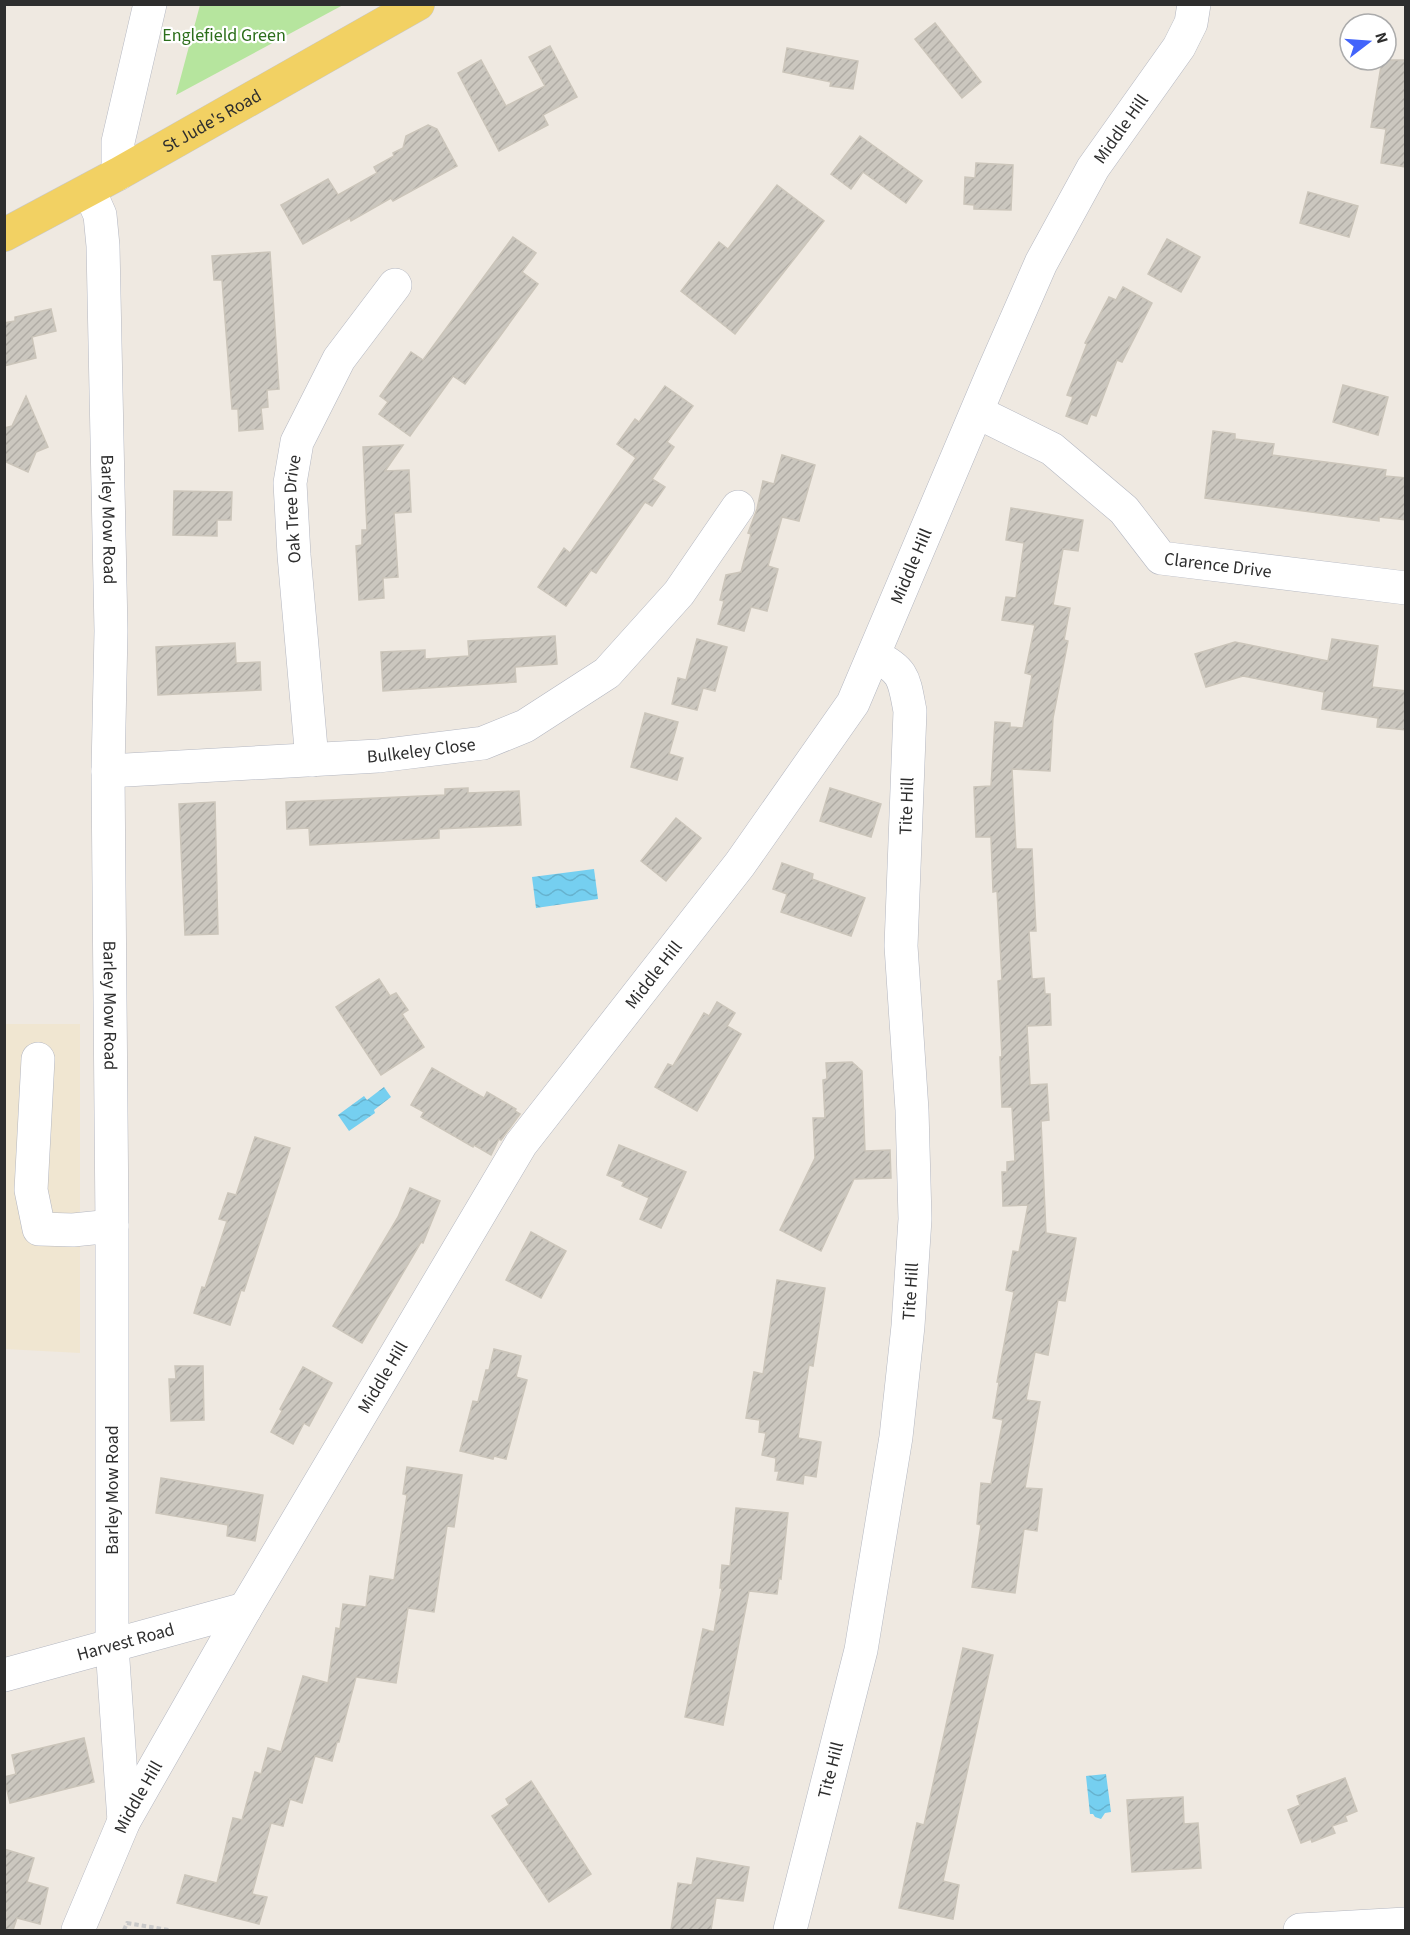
<svg xmlns="http://www.w3.org/2000/svg" width="1410" height="1935" viewBox="0 0 1410 1935" font-family="'Source Sans 3',sans-serif">
	<style>
		.education { fill: #f0e6d1 }
		.grass { fill: #b6e59e }
		.water { fill: url(#water-waves) }
		.building { fill: url(#building-hatch); stroke: #cbc5ba; stroke-width: 1.5 }
		.lines { fill: none; stroke-linecap: round; stroke-linejoin: round }
		.minor-casing { stroke: #b4b7c1; stroke-width: 34 }
		.major-casing { stroke: #c9c9c9; stroke-width: 34 }
		.path { stroke: #c9c9c9; stroke-width: 4; stroke-dasharray: 4.5 3; stroke-linecap: butt }
		.minor { stroke: #fff; stroke-width: 33 }
		.major { stroke: #f2d163; stroke-width: 33 }
		.labels { text-anchor: middle; dominant-baseline: central; stroke-width: 4.5; stroke-linejoin: round; paint-order: stroke }
		.park-label { font-size: 18px; fill: #2c6e1b; stroke: #fff }
		.street-label { font-size: 18px; fill: #2e2e2e; stroke: #fff }
	</style>
	<defs>
		<pattern id="water-waves" width="16" height="10" patternUnits="userSpaceOnUse" patternTransform="scale(1.5)"><rect width="16" height="10" fill="#75cff0"/><path d="M0 5q4-4 8 0t8 0" fill="none" stroke="#66b2ce"/></pattern>
		<pattern id="building-hatch" width="6" height="6" patternUnits="userSpaceOnUse" patternTransform="scale(1.5)"><rect width="6" height="6" fill="#cbc7bf"/><path d="M-1 1l2-2M0 6l6-6M5 7l2-2" fill="none" stroke="#afaba4"/></pattern>
	</defs>
	<rect width="100%" height="100%" fill="#efe9e1"/>
	<path class="education" d="M4,1024h76v329l-75,-4z"/>
	<path class="grass" d="M200,5v-1l143,1 -167,90z"/>
	<g class="water">
		<path d="M594,869l4,30 -62,9 -4,-31z"/>
		<path d="M384,1087l7,10 -17,13 1,3 -26,18 -11,-16 26,-19 3,4z"/>
		<path d="M1106,1774l5,38 -6,1 -4,6 -6,-2 -2,-3h-3l-4,-38z"/>
	</g>
	<g class="building">
		<path d="M935,23l46,59 -19,16 -47,-59z"/>
		<path d="M550,46l27,51 -34,18 5,10 -49,26 -41,-78 23,-13 25,46 39,-20 -16,-29z"/>
		<path d="M787,48l71,13 -5,28 -23,-3 1,-4 -48,-10z"/>
		<path d="M1382,60h24v107l-25,-4 5,-34 -15,-2z"/>
		<path d="M428,125l9,4 20,37 -64,35 -2,-3 -40,23 -1,-3 -47,26 -22,-39 47,-26 10,16 39,-22 -3,-6 20,-11 -1,-3 10,-5 3,-12z"/>
		<path d="M860,136l62,45 -16,22 -43,-31 -12,17 -20,-15z"/>
		<path d="M976,163l37,2 -2,45 -37,-1v-4l-10,-1 1,-27 10,1z"/>
		<path d="M777,185l47,36 -89,113 -54,-43 38,-49 9,7z"/>
		<path d="M1308,192l50,14 -9,31 -49,-14z"/>
		<path d="M513,237l23,16 -14,19 16,12 -73,100 -12,-8 -43,60 -31,-22 9,-12 -8,-6 31,-44 12,8z"/>
		<path d="M1167,239l33,18 -19,35 -33,-18z"/>
		<path d="M270,252l9,137 -12,1 1,17 -7,1 2,21 -24,2 -1,-22h-6l-10,-129h-8l-2,-24z"/>
		<path d="M1123,287l29,16 -30,59 -5,-2 -21,56 -5,-2 -4,10 -21,-8 7,-19 -6,-2 20,-51 -2,-1 24,-46 7,3z"/>
		<path d="M51,309l5,22 -24,6 4,21 -32,8v-43l11,-2v-4z"/>
		<path d="M1343,385l45,12 -10,38 -45,-13z"/>
		<path d="M665,386l28,20 -26,36 7,5 -22,32 13,8 -13,19 -7,-4 -49,71 -5,-3 -25,36 -28,-19 26,-39 6,5 66,-95 -19,-14 18,-25 4,3z"/>
		<path d="M26,396l22,51 -12,5 -8,20 -24,-11v-33l8,-2z"/>
		<path d="M1213,431l22,3v5l39,5 -2,11 114,15 -1,6 21,2v42l-27,-3v4l-174,-23z"/>
		<path d="M403,445l-18,26 24,-1 2,42 -17,1 4,64 -15,1 1,20 -25,2 -3,-54 6,-1v-15h5l-4,-83z"/>
		<path d="M782,455l33,10 -16,56 -17,-4 -14,49 10,3 -11,42 -16,-4 -7,24 -26,-7 6,-23 -4,-1 6,-25 15,-3 10,-38 -3,-1 9,-24 6,-28 11,3z"/>
		<path d="M174,491l58,1 -1,28h-14v16l-44,-1z"/>
		<path d="M1011,508l72,12 -5,31 -15,-2 -10,56 17,3 -6,32 4,1 -15,77 -3,53 -38,-2 4,80h16l4,82h-7l3,48 12,-1 1,16h5l1,31 -24,1 3,59 17,-1 2,36 -8,1 5,112 30,5 -11,63 -7,-1 -10,55 -13,-3 -9,48 14,2 -15,86 17,1 -5,42 -13,-2 -9,64 -43,-6 9,-62 -4,-1 4,-41 10,1 12,-64 -10,-2 6,-36h-2l17,-90 -8,-2 7,-39 6,1 9,-47 -25,1 -1,-34h5v-10l8,-1 -3,-54h-10l-2,-50h2l-4,-76 4,-1 -5,-89 -4,1 -2,-55h-15l-2,-50 17,-1 4,-64 15,1v4l13,1 9,-53 -7,-2 10,-48 -33,-5 4,-23 10,1 8,-55 -18,-3z"/>
		<path d="M555,636l2,28 -42,3 1,15 -133,9 -2,-39 44,-2v9l44,-3 -1,-15z"/>
		<path d="M697,639l30,8 -12,44 -12,-3 -6,22 -25,-6 6,-26 8,2z"/>
		<path d="M1332,639l46,7 -6,41 34,4v39l-29,-3 1,-9 -56,-9 2,-17 -81,-16 -37,11 -11,-33 40,-12 93,19z"/>
		<path d="M235,643l1,20 24,-1 1,28 -103,5 -2,-48z"/>
		<path d="M645,713l33,9 -9,32 14,4 -6,22 -46,-13z"/>
		<path d="M468,788v5l51,-2 2,34 -82,4v9l-129,7 -1,-17 -22,1 -1,-27 159,-7v-6z"/>
		<path d="M830,788l51,16 -10,33 -51,-16z"/>
		<path d="M215,802l3,132 -33,1 -6,-131z"/>
		<path d="M676,818l25,20 -35,43 -25,-20z"/>
		<path d="M782,863l31,11 -1,5 53,19 -14,38 -70,-24 6,-18 -14,-5z"/>
		<path d="M379,979l11,17 6,-3 12,17 -6,4 22,33 -43,28 -45,-68z"/>
		<path d="M717,1002l18,11 -8,13 14,8 -44,77 -42,-24 13,-23 5,2 31,-53 5,3z"/>
		<path d="M852,1062l10,9 3,80 25,-1 1,28 -37,1 -33,72 -41,-21 35,-72 -2,-40h12l-2,-38 4,-1 -1,-16z"/>
		<path d="M432,1068l52,30 3,-6 29,17 -1,2 5,3 -19,26 -2,-1 -8,16 -17,-10 -1,2 -52,-30 3,-5 -13,-7z"/>
		<path d="M255,1137l35,11 -46,143 -3,-1 -11,35 -36,-12 8,-26 3,1 22,-67 -8,-2 9,-26 8,2z"/>
		<path d="M619,1145l67,27 -25,56 -21,-9 9,-21 -27,-12 2,-4 -17,-7z"/>
		<path d="M410,1188l30,13 -17,42 -2,-1 -59,101 -29,-17 65,-109z"/>
		<path d="M531,1232l35,19 -25,47 -35,-18z"/>
		<path d="M777,1280l48,8 -12,78 -4,-1 -11,73 23,4 -5,35 -12,-2 -1,9 -26,-4 2,-9h-4l1,-13 -14,-3 4,-22 -7,-1 1,-12 -14,-2 8,-46 9,2z"/>
		<path d="M494,1349l27,7 -5,21 11,3 -21,79 -12,-3 -1,3 -33,-8 13,-50 5,1 8,-32h3z"/>
		<path d="M175,1366h28l1,54 -33,1 -2,-42h7z"/>
		<path d="M303,1367l29,16 -23,43 -5,-3 -11,21 -22,-12 11,-21 -2,-2z"/>
		<path d="M407,1467l55,8 -8,52 -7,-1 -13,86 -26,-4 -12,75 -40,-6 -17,65h-2l-5,19 -17,-5 -13,47 -12,-4 -7,27 -12,-3 -19,71 15,3 -8,27 -82,-21 8,-28 32,8 16,-65 9,2 13,-48 6,2 7,-26 13,4 22,-76 25,7 8,-55 4,1 3,-25 23,3 4,-31 24,4 13,-85 -4,-1z"/>
		<path d="M161,1478l102,17 -8,46 -28,-5 1,-11 -72,-12z"/>
		<path d="M736,1508l52,5 -7,66 -2,-1 -2,16 -28,-3 -26,134 -38,-8 18,-88 11,3 8,-44h-2l2,-23 8,1z"/>
		<path d="M963,1648l30,7 -50,226 16,4 -6,34 -54,-11 18,-85 7,2z"/>
		<path d="M84,1738l10,44 -84,21 -6,-26 12,-3 -4,-19z"/>
		<path d="M1345,1778l12,33 -12,5 2,5 -15,5 3,7 -23,9 -1,-3 -10,4 -13,-33 12,-5 -3,-9z"/>
		<path d="M531,1781l60,93 -42,28 -57,-86 17,-11 -3,-6z"/>
		<path d="M1183,1797l1,27 14,-1 3,45 -69,4 -5,-72z"/>
		<path d="M4,1849l30,9 -7,24 21,6 -8,36 -23,-6 -4,12h-9z"/>
		<path d="M697,1858l52,9 -6,34 -27,-3 -5,32h-40l7,-47 14,2z"/>
	</g>
	<g class="lines">
		<g class="minor-casing">
			<g id="minor">
				<path d="M118,174v-32l32,-138"/>
				<path id="s1" d="M89,190l11,25 3,31 8,385 -3,140 4,455v420l12,175"/>
				<path id="s2" d="M977,412l75,37 72,61 37,48 245,30"/>
				<path id="s3" d="M312,760l-18,-205 -4,-72 7,-41 42,-83 56,-74"/>
				<path id="s4" d="M108,771l270,-15 105,-13 42,-17 82,-53 72,-80 59,-86"/>
				<path d="M38,1059l-7,131 8,39 34,1 39,-4"/>
				<path id="s5" d="M4,1675l241,-66"/>
				<path id="s6" d="M78,1930l46,-109 121,-212 276,-465 219,-280 113,-161 139,-328 49,-112 52,-95 86,-121 12,-24 3,-19"/>
				<path id="s7" d="M790,1930l71,-280 35,-213 12,-111 7,-107 -3,-109 -11,-164 9,-235c-6,-31 -5,-41 -36,-55"/>
				<path d="M1300,1930l106,-6"/>
			</g>
		</g>
		<g class="major-casing">
			<g id="major">
				<path id="s8" d="M4,235l114,-61 300,-170"/>
			</g>
		</g>
		<path class="path" d="M124,1930l3,-7 42,7"/>
		<use href="#minor" class="minor"/>
		<use href="#major" class="major"/>
	</g>
	<g class="labels">
		<g class="park-label">
			<text x="224" y="35">Englefield Green</text>
		</g>
		<g class="street-label">
			<text stroke="none"><textPath href="#s8" startOffset="237">St Jude's Road</textPath></text>
			<text stroke="none"><textPath href="#s6" startOffset="2090">Middle Hill</textPath></text>
			<text stroke="none"><textPath href="#s3" startOffset="252">Oak Tree Drive</textPath></text>
			<text stroke="none"><textPath href="#s1" startOffset="332">Barley Mow Road</textPath></text>
			<text stroke="none"><textPath href="#s2" startOffset="296">Clarence Drive</textPath></text>
			<text stroke="none"><textPath href="#s6" startOffset="1604">Middle Hill</textPath></text>
			<text stroke="none"><textPath href="#s4" startOffset="314">Bulkeley Close</textPath></text>
			<text stroke="none"><textPath href="#s7" startOffset="1137">Tite Hill</textPath></text>
			<text stroke="none"><textPath href="#s6" startOffset="1118">Middle Hill</textPath></text>
			<text stroke="none"><textPath href="#s1" startOffset="818">Barley Mow Road</textPath></text>
			<text stroke="none"><textPath href="#s7" startOffset="651">Tite Hill</textPath></text>
			<text stroke="none"><textPath href="#s6" startOffset="632">Middle Hill</textPath></text>
			<text transform="translate(112 1490) rotate(-90)">Barley Mow Road</text>
			<text stroke="none"><textPath href="#s5" startOffset="126">Harvest Road</textPath></text>
			<text stroke="none"><textPath href="#s7" startOffset="165">Tite Hill</textPath></text>
			<text stroke="none"><textPath href="#s6" startOffset="146">Middle Hill</textPath></text>
		</g>
	</g>
	<rect width="1410" height="1935" fill="none" stroke="#2e2e2e" stroke-width="12"/>
	<g transform="translate(1368 42) rotate(73)"><circle r="28" fill="#ffffff" stroke="#ababab" stroke-width="1.5"/>
	<path d="M0-4.5L10 22L0 15L-10 22Z" fill="#4264fb"/>
	<text y="-9" font-size="16" font-weight="bold" text-anchor="middle" fill="#2e2e2e">N</text>
	</g>
</svg>
